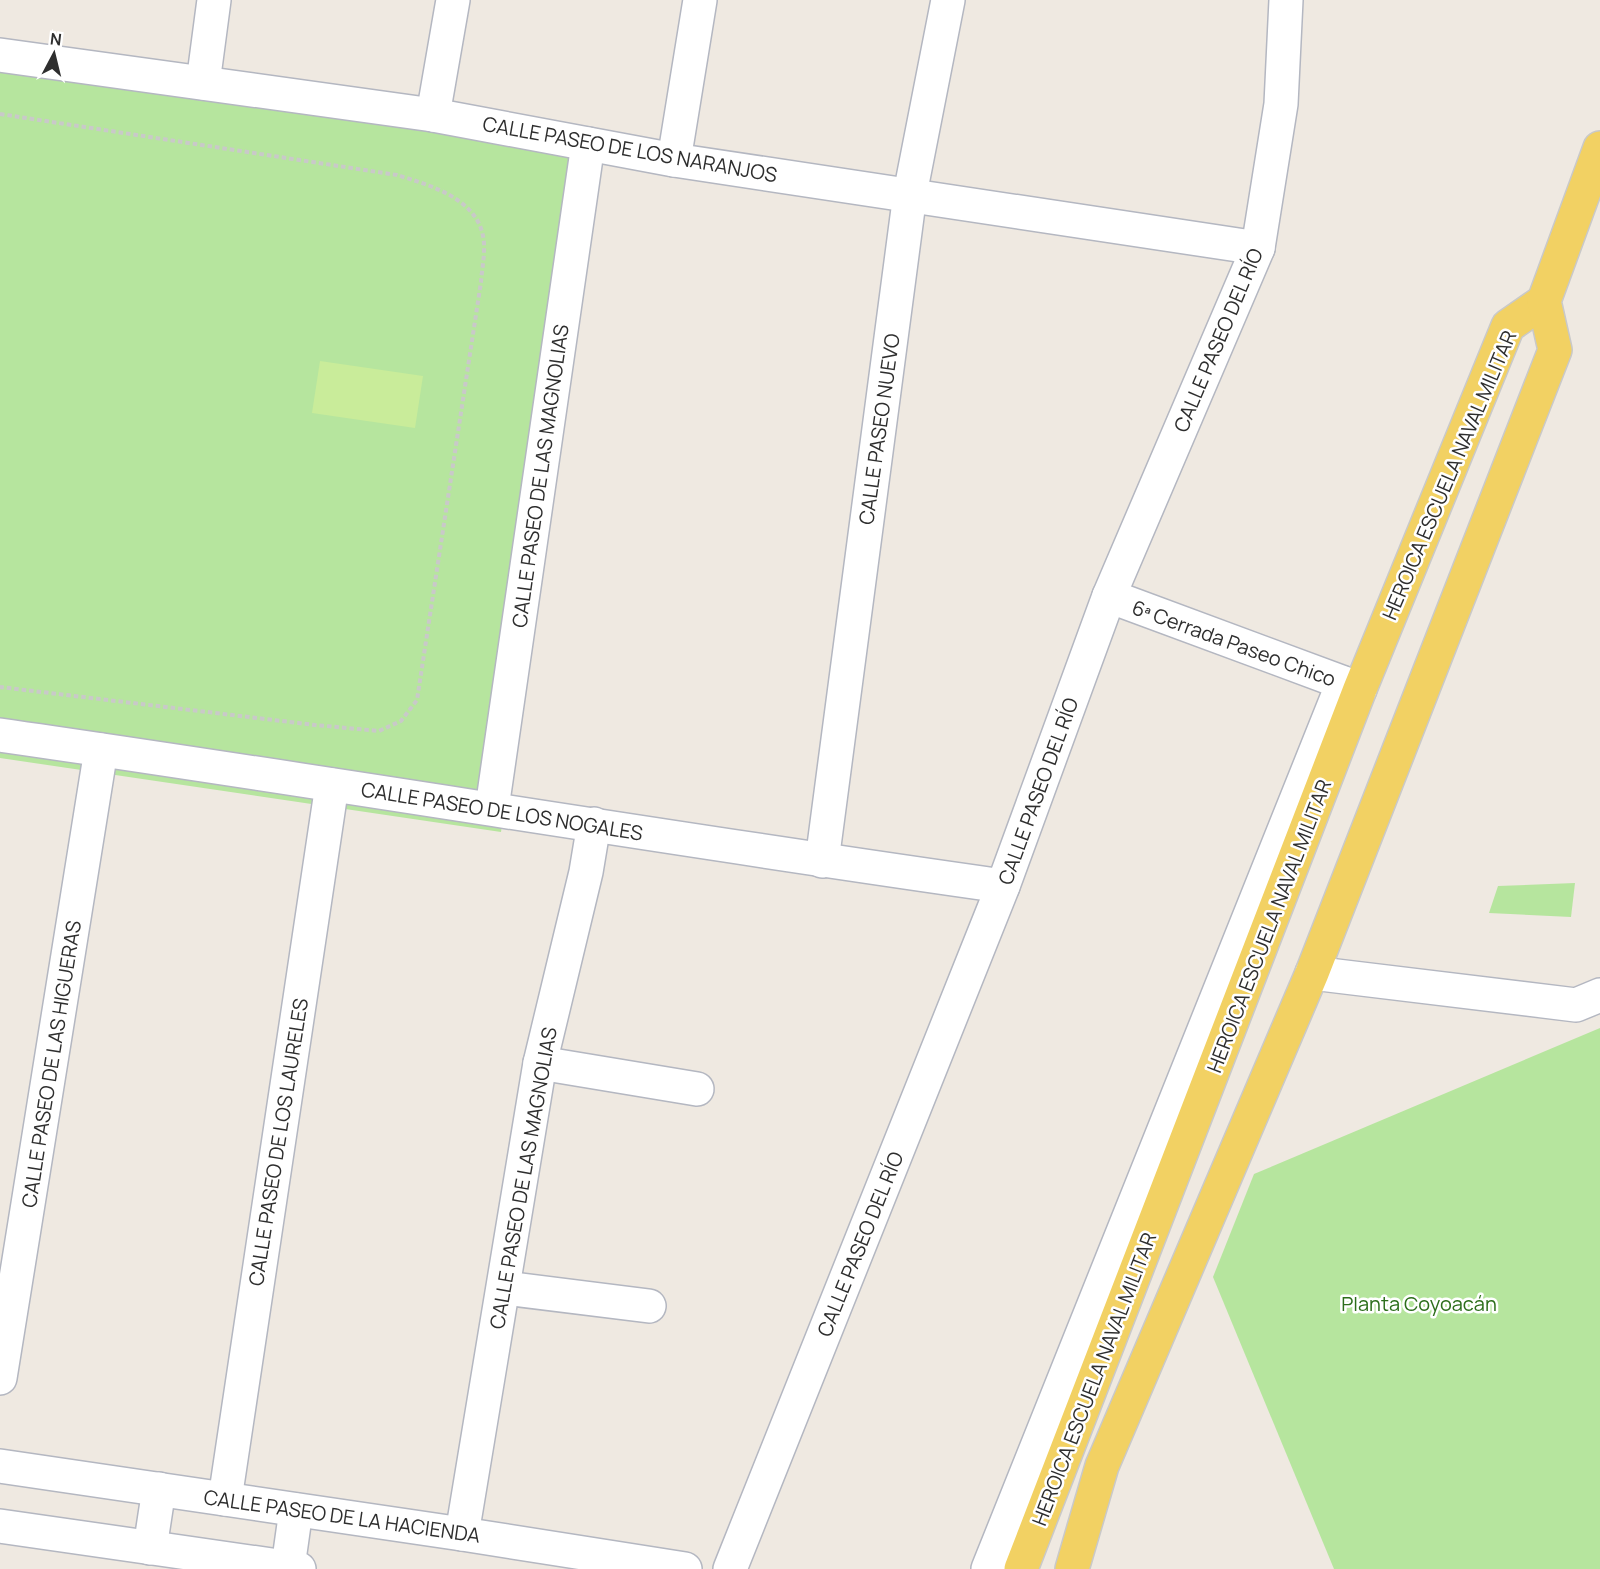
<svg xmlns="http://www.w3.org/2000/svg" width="1600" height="1569" viewBox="0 0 1600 1569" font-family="Manrope,sans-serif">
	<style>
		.green { fill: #b6e59e }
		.pitch { fill: #c9ec9a }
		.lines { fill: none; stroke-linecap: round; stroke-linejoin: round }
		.minor-casing { stroke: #b4b7c1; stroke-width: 36 }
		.major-casing { stroke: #c9c9c9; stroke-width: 36 }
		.path { stroke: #c9c9c9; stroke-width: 4; stroke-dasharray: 4.5 3; stroke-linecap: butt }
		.minor { stroke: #fff; stroke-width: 33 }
		.major { stroke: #f2d163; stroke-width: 33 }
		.labels { text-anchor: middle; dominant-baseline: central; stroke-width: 5; stroke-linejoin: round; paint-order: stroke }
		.street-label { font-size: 20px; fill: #2e2e2e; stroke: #fff }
		.park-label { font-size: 20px; fill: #2c6e1b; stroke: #fff }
	</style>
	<rect width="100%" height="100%" fill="#efe9e1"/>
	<g class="green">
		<path d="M0,72l604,82 -103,678 -501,-74z"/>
		<path d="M1575,883l-4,34 -82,-4 9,-27z"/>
		<path d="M1600,1028v541h-266l-121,-292 41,-103z"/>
	</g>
	<path class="pitch" d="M320,361l103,15 -8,52 -103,-15z"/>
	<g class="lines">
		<g class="minor-casing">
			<g id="minor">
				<path d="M0,55l433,60 241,45 584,88"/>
				<path d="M203,83l11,-83"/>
				<path d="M433,115l20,-115"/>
				<path d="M674,160l26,-160"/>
				<path d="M1109,596l251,93"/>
				<path d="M0,735c335,48 668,104 1003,151"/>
				<path d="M492,808l96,-664"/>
				<path d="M822,861l88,-667 38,-194"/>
				<path d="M1312,973l264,32 24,-10"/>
				<path d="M540,1063l157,26"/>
				<path d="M504,1288l145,18"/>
				<path d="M0,1378l101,-628"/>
				<path d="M0,1466l462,68 223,35"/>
				<path d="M225,1499l107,-714"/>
				<path d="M0,1526l299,43"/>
				<path d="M462,1534l78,-471 46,-191 8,-48"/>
				<path d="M150,1548l9,-59"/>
				<path d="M288,1567l8,-57"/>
				<path d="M730,1569l273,-683 106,-290 149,-348 23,-144 5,-104"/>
				<path d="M988,1569l355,-886"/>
			</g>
		</g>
		<g class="major-casing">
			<g id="major">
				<path d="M1021,1569l339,-880 148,-363 36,-25"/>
				<path d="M1072,1569l30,-103 210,-493 243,-623 -11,-49 56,-153"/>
			</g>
		</g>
		<path class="path" d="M0,114l397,61c32,10 79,23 86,61 3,14 -1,32 -2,46l-64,418 -16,21 -22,10 -64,-6 -315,-38"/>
		<use href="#minor" class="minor"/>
		<use href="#major" class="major"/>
	</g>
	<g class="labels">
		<g class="street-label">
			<text transform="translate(630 149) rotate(10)">CALLE PASEO DE LOS NARANJOS</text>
			<text transform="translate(1218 340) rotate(-67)">CALLE PASEO DEL RÍO</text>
			<text transform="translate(879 429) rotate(-82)">CALLE PASEO NUEVO</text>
			<text transform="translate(1449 475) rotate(-67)">HEROICA ESCUELA NAVAL MILITAR</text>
			<text transform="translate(540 476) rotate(-82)">CALLE PASEO DE LAS MAGNOLIAS</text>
			<text transform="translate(1234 643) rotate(20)">6ª Cerrada Paseo Chico</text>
			<text transform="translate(1038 791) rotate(-70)">CALLE PASEO DEL RÍO</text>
			<text transform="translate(502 811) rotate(9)">CALLE PASEO DE LOS NOGALES</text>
			<text transform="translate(1269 926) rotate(-69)">HEROICA ESCUELA NAVAL MILITAR</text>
			<text transform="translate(51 1064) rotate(-81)">CALLE PASEO DE LAS HIGUERAS</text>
			<text transform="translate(278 1142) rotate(-81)">CALLE PASEO DE LOS LAURELES</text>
			<text transform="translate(523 1178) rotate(-80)">CALLE PASEO DE LAS MAGNOLIAS</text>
			<text transform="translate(860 1244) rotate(-68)">CALLE PASEO DEL RÍO</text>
			<text transform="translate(1094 1379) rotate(-69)">HEROICA ESCUELA NAVAL MILITAR</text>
			<text transform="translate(342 1516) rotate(8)">CALLE PASEO DE LA HACIENDA</text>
		</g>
		<g class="park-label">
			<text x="1419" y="1303">Planta Coyoacán</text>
		</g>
	</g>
	<g transform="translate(54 54) rotate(7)" stroke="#ffffff" stroke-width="4.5" paint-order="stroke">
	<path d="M0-4.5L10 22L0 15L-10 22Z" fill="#2e2e2e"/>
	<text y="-9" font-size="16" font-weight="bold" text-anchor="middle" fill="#2e2e2e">N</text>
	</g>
</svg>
